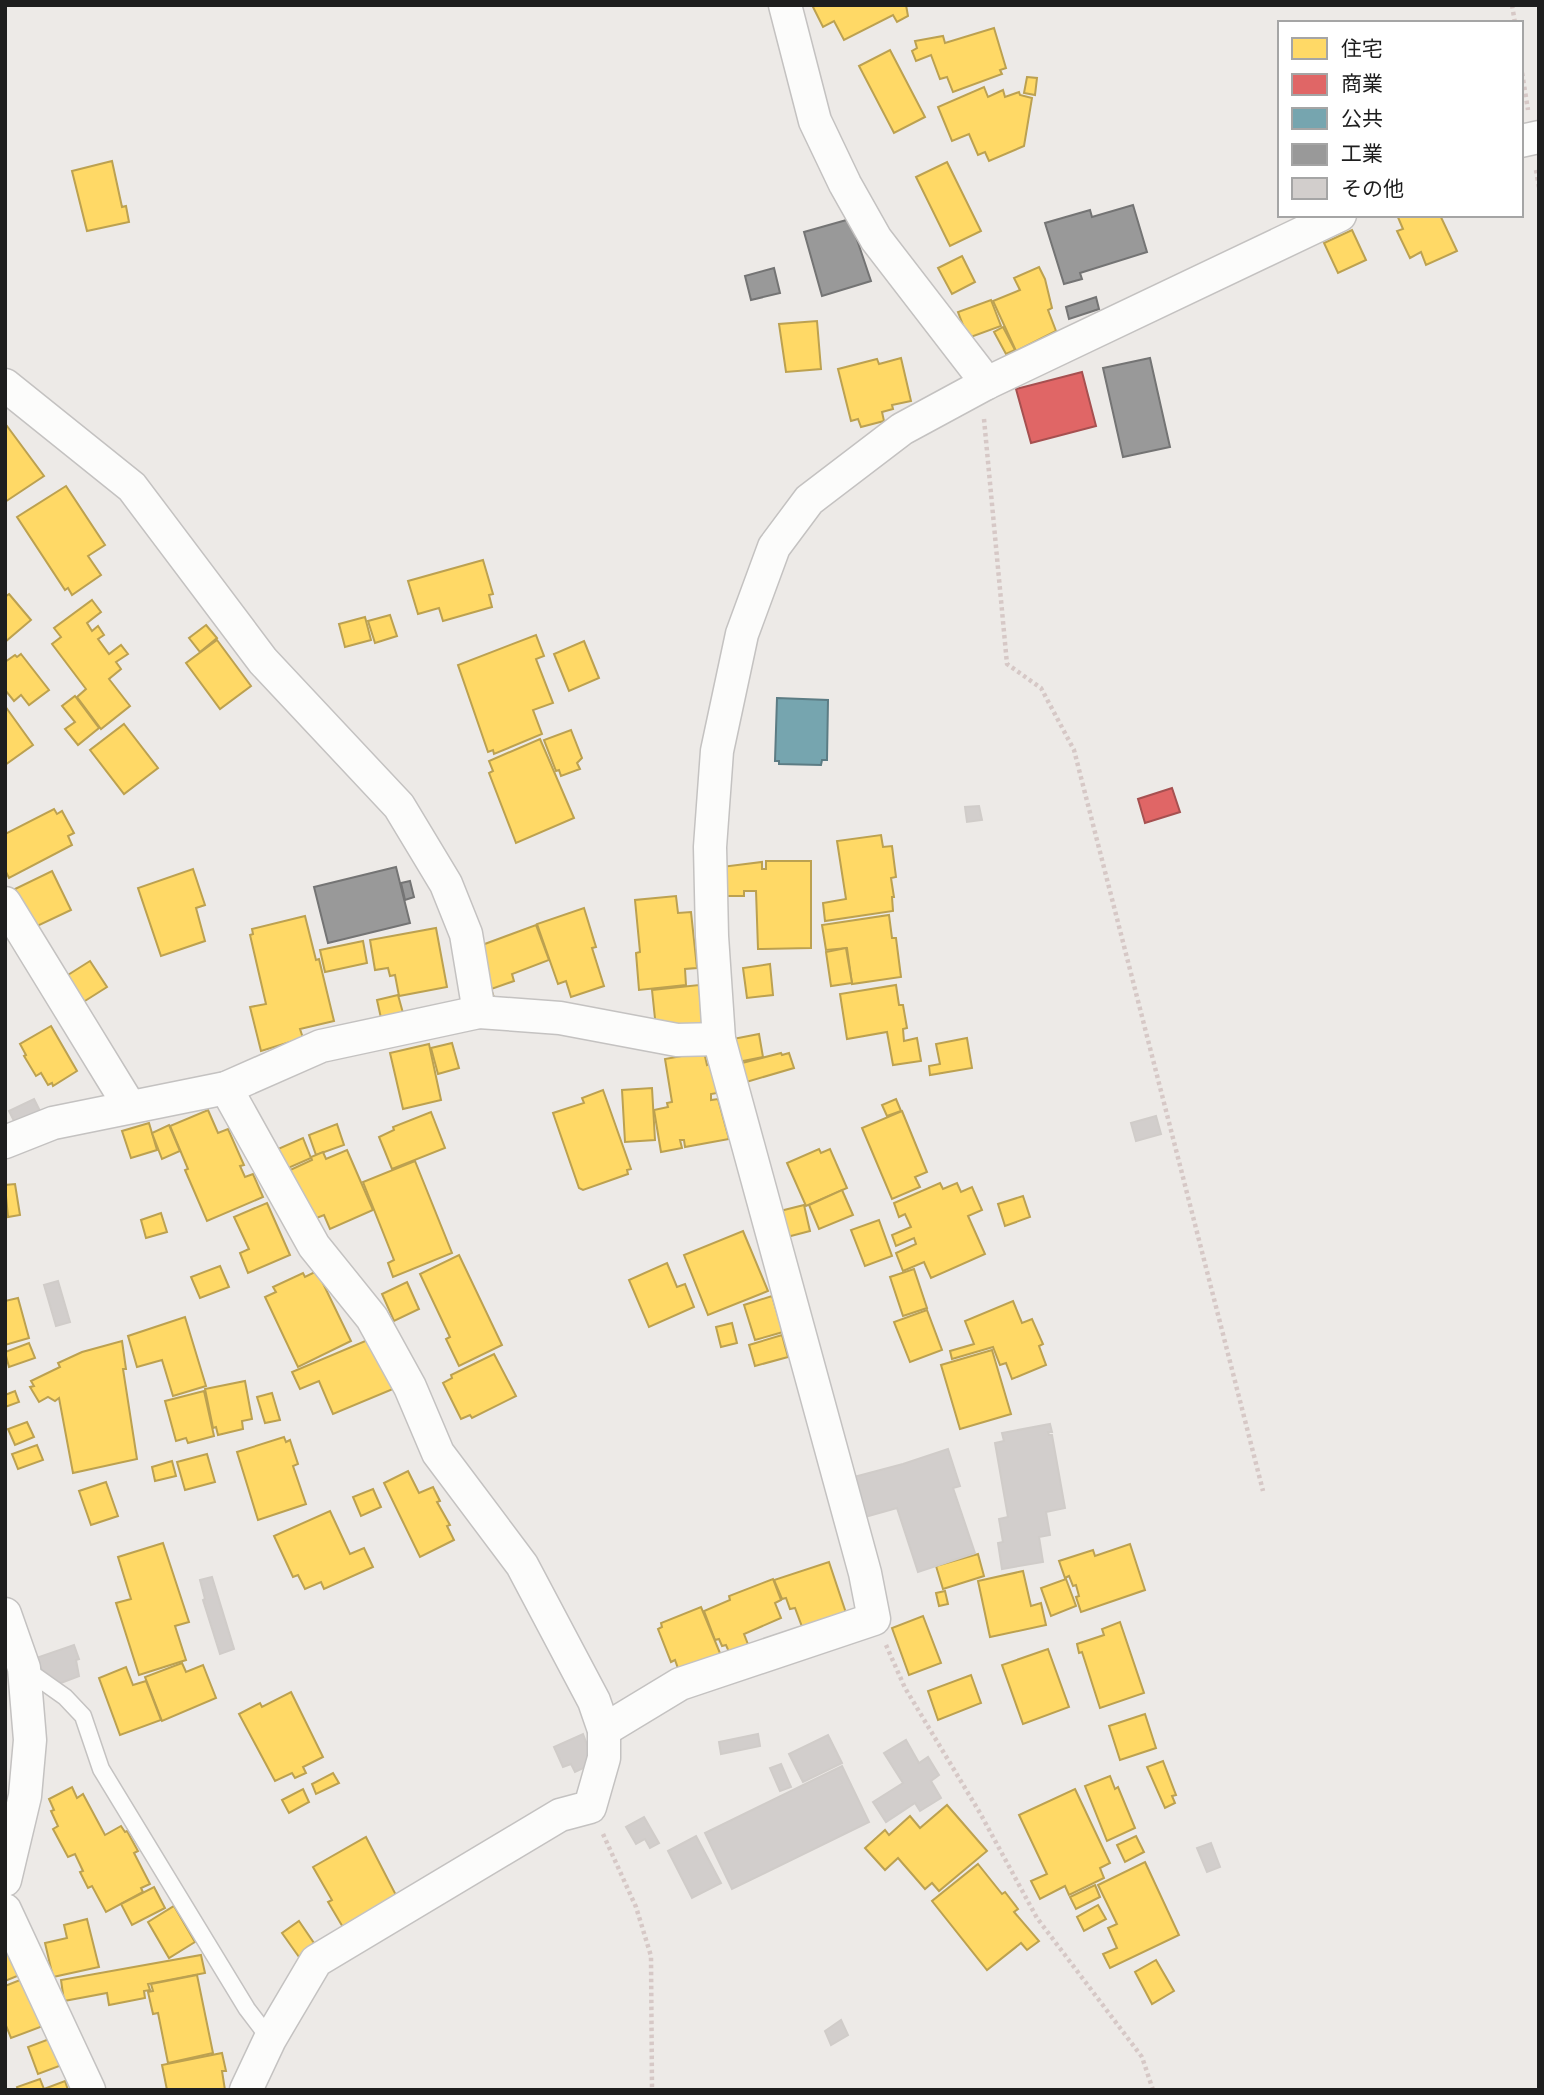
<svg xmlns="http://www.w3.org/2000/svg" width="1544" height="2095" viewBox="0 0 1544 2095" font-family="Helvetica,'Noto Sans JP',sans-serif">
	<style>
		.homes { fill: #ffd966; stroke: #bca150; stroke-width: 2 }
		.shops { fill: #e06666; stroke: #a65050; stroke-width: 2 }
		.public { fill: #76a5af; stroke: #5c7c84; stroke-width: 2 }
		.industry { fill: #999; stroke: #747474; stroke-width: 2 }
		.building { fill: #d2cecc; stroke: #d0ccc9; stroke-width: 2 }
		.lines { fill: none; stroke-linecap: round; stroke-linejoin: round }
		.service-casing { stroke: #c4c2c1; stroke-width: 19 }
		.minor-casing { stroke: #c4c2c1; stroke-width: 35 }
		.path { stroke: #d6c8c6; stroke-width: 4.5; stroke-dasharray: 3.5 3.5; stroke-linecap: butt }
		.service { stroke: #fcfcfb; stroke-width: 16 }
		.minor { stroke: #fcfcfb; stroke-width: 32 }
	</style>
	<rect width="100%" height="100%" fill="#edeae7"/>
	<g class="homes">
		<path d="M812,5h94l2,11 -11,6 -4,-7 -49,25 -10,-19 -11,6z"/>
		<path d="M994,28l12,40 -6,2 2,4 -49,18 -6,-15 -7,2 -9,-24 -15,6 -4,-10 5,-3 -2,-7 28,-5 2,7z"/>
		<path d="M890,50l35,67 -31,16 -35,-67z"/>
		<path d="M1027,77l10,1 -2,17 -11,-2z"/>
		<path d="M984,87l4,10 15,-7 2,7 14,-5 1,3 12,3 -8,48 -35,15 -4,-9 -7,3 -9,-21 -17,7 -14,-34z"/>
		<path d="M112,161l10,46 4,-1 3,16 -42,9 -15,-60z"/>
		<path d="M947,162l34,69 -31,15 -34,-69z"/>
		<path d="M1397,215h43l17,36 -31,14 -5,-13 -11,6 -13,-27 6,-2z"/>
		<path d="M1352,230l14,30 -28,13 -14,-30z"/>
		<path d="M962,256l13,26 -23,12 -14,-26z"/>
		<path d="M1039,267l6,12 7,29 -4,2 8,21 -40,20 -23,-50 27,-11 -6,-12z"/>
		<path d="M991,300l10,26 -33,12 -10,-26z"/>
		<path d="M817,321l4,48 -35,3 -7,-48z"/>
		<path d="M1003,327l12,23 -9,4 -12,-22z"/>
		<path d="M901,358l10,43 -19,4 1,4 -11,3 2,9 -23,6 -3,-8 -7,2 -13,-52 39,-10 2,5z"/>
		<path d="M7,426l37,50 -39,26v-75z"/>
		<path d="M66,486l39,59 -17,11 13,19 -29,20 -4,-7 -3,2 -48,-73z"/>
		<path d="M483,560l10,34 -4,1 3,12 -49,14 -4,-13 -21,6 -10,-33z"/>
		<path d="M9,594l22,26 -26,22v-45z"/>
		<path d="M92,600l9,12 -14,11 5,8 6,-5 6,9 -6,4 11,15 12,-9 7,9 -12,8 5,7 -12,10 21,27 -29,23 -24,-32 9,-8 -34,-45 9,-7 -7,-9z"/>
		<path d="M390,615l7,21 -22,7 -7,-22z"/>
		<path d="M365,617l6,23 -26,7 -6,-23z"/>
		<path d="M206,625l11,13 -17,14 -11,-14z"/>
		<path d="M536,635l8,21 -8,3 17,44 -20,7 9,24 -48,20 -1,-4 -5,2 -30,-87z"/>
		<path d="M217,640l34,46 -31,23 -34,-46z"/>
		<path d="M584,641l15,37 -30,13 -15,-37z"/>
		<path d="M21,654l28,36 -20,15 -8,-10 -7,6 -9,-11v-28l10,-7 2,2z"/>
		<path d="M75,696l24,32 -21,17 -13,-16 10,-7 -13,-16z"/>
		<path d="M5,706l28,39 -28,20z"/>
		<path d="M124,724l34,44 -34,26 -34,-44z"/>
		<path d="M571,730l11,28 -5,5 3,6 -19,7 -2,-6 -3,1 -12,-31z"/>
		<path d="M540,739l34,79 -58,25 -27,-70 4,-2 -4,-10z"/>
		<path d="M54,809l3,5 5,-3 12,22 -6,3 4,9 -63,33 -4,-8v-36z"/>
		<path d="M881,835l2,12 9,-1 4,31 -5,1 3,19h-2l1,14 -68,10 -2,-18 23,-4 -9,-58z"/>
		<path d="M766,861h45v87l-53,1 -2,-58h-12v5h-20l-3,-29 41,-5v7h4z"/>
		<path d="M193,869l12,36 -9,3 9,33 -44,15 -23,-68z"/>
		<path d="M52,871l19,39 -38,18 -18,-39z"/>
		<path d="M676,896l2,17 13,-1 6,56 -12,1 1,16 -47,5 -3,-37 4,-1 -5,-52z"/>
		<path d="M584,908l12,39 -4,1 12,38 -33,11 -5,-16 -8,3 -21,-60z"/>
		<path d="M889,915l3,23h4l5,39 -49,7 -5,-36 -21,2 -4,-25z"/>
		<path d="M305,916l11,44 3,-1 15,62 -34,8 3,9 -42,13 -11,-44 16,-3 -16,-69 3,-1 -1,-5z"/>
		<path d="M536,925l13,35 -37,14 2,7 -23,8 4,11 -10,3 -11,-55z"/>
		<path d="M436,928l11,59 -48,9 -4,-21 -5,1 -2,-8 -13,2 -5,-30z"/>
		<path d="M363,941l4,22 -42,9 -5,-22z"/>
		<path d="M846,948l6,35 -21,3 -5,-34z"/>
		<path d="M90,961l17,26 -30,19 -17,-26z"/>
		<path d="M770,964l3,31 -26,3 -4,-30z"/>
		<path d="M699,985l4,44 -47,-1 -4,-38z"/>
		<path d="M896,985l3,20h4l4,23 -4,1 1,12 13,-3 4,23 -28,4 -6,-33 -40,7 -7,-45z"/>
		<path d="M398,995l5,18 -22,5 -4,-18z"/>
		<path d="M51,1026l26,45 -24,15 -1,-3 -4,2 -7,-12 -5,3 -12,-20 2,-1 -6,-11z"/>
		<path d="M759,1034l4,23 -25,5 -5,-23z"/>
		<path d="M967,1038l5,30 -42,7 -1,-9 11,-2 -4,-20z"/>
		<path d="M452,1043l7,25 -21,6 -7,-26z"/>
		<path d="M429,1044l12,56 -38,9 -13,-56z"/>
		<path d="M704,1052l3,13 4,-2 6,30 -6,1v6l7,-1 11,40 -44,8 -1,-7h-4l2,8 -21,4 -7,-42 14,-3 -1,-4 5,-1 -7,-43z"/>
		<path d="M781,1053l1,2 7,-2 5,15 -51,15 -5,-19z"/>
		<path d="M652,1088l3,52 -30,2 -3,-52z"/>
		<path d="M603,1090l28,79 -4,1 1,4 -45,16 -4,-2 -26,-75 31,-10 -2,-5z"/>
		<path d="M896,1099l5,12 -14,5 -5,-11z"/>
		<path d="M208,1110l10,23 10,-4 16,36 -4,1 5,11 8,-3 10,23 -56,24 -22,-51 3,-1 -18,-43z"/>
		<path d="M902,1111l25,61 -12,5 5,10 -28,12 -30,-71z"/>
		<path d="M431,1112l14,36 -53,21 -13,-32 15,-7 -1,-3z"/>
		<path d="M149,1123l8,27 -26,8 -9,-27z"/>
		<path d="M337,1124l7,21 -28,10 -7,-20z"/>
		<path d="M169,1125l11,26 -18,8 -10,-26z"/>
		<path d="M303,1138l8,20 -25,11 -8,-20z"/>
		<path d="M819,1149l2,4 9,-4 17,39 -41,18 -19,-43z"/>
		<path d="M347,1150l26,60 -43,19 -6,-14 -15,6 -21,-50 24,-11 -1,-3 12,-5 3,7z"/>
		<path d="M415,1161l37,92 -59,24 -5,-14 6,-3 -31,-78z"/>
		<path d="M940,1183l3,6 14,-6 4,9 11,-5 10,23 -14,6 17,38 -54,24 -7,-16 -21,9 -7,-18 20,-9 -2,-6 -18,8 -4,-11 19,-8 -6,-13 -6,3 -5,-14z"/>
		<path d="M15,1184l5,31 -12,2 -3,-32z"/>
		<path d="M842,1190l11,25 -34,14 -10,-24z"/>
		<path d="M1023,1196l7,21 -25,9 -7,-22z"/>
		<path d="M267,1203l23,52 -42,18 -8,-20 9,-4 -15,-32z"/>
		<path d="M804,1205l6,26 -23,6 -7,-26z"/>
		<path d="M161,1213l6,19 -21,6 -5,-18z"/>
		<path d="M879,1220l13,36 -27,10 -14,-36z"/>
		<path d="M743,1231l25,60 -60,24 -24,-60z"/>
		<path d="M459,1255l43,90 -43,21 -13,-27 4,-2 -30,-63z"/>
		<path d="M667,1263l10,24 8,-3 9,23 -45,20 -20,-47z"/>
		<path d="M220,1266l9,21 -29,11 -9,-21z"/>
		<path d="M914,1269l13,39 -24,8 -13,-39z"/>
		<path d="M317,1271l34,70 -53,26 -33,-70 11,-5 -3,-5 30,-14 2,4z"/>
		<path d="M407,1282l12,27 -25,12 -12,-27z"/>
		<path d="M772,1296l11,36 -28,8 -11,-35z"/>
		<path d="M18,1298l11,40 -24,7v-44z"/>
		<path d="M1013,1301l9,22 10,-4 11,25 -4,2 7,19 -34,14 -6,-16 -6,2 -7,-18 -41,12 -2,-8 24,-7 -9,-23z"/>
		<path d="M927,1310l15,40 -32,12 -16,-40z"/>
		<path d="M185,1317l21,69 -33,10 -11,-36 -25,7 -9,-31z"/>
		<path d="M732,1323l5,20 -16,4 -5,-20z"/>
		<path d="M782,1335l6,22 -33,9 -6,-21z"/>
		<path d="M370,1339l23,50 -60,25 -14,-33 -19,8 -8,-17z"/>
		<path d="M122,1341l4,28h-3l14,90 -64,14 -14,-75 -4,3 -7,-4 -9,5 -9,-15 4,-1 -3,-5 29,-14 -2,-4 24,-11z"/>
		<path d="M29,1343l6,15 -26,9 -4,-15z"/>
		<path d="M992,1350l19,64 -51,15 -19,-64z"/>
		<path d="M494,1354l22,42 -44,22 -2,-3 -9,4 -18,-36 9,-5 -1,-3z"/>
		<path d="M245,1381l7,38 -10,2 1,8 -25,6 -2,-8 -3,1 -8,-39z"/>
		<path d="M15,1391l4,11 -14,5v-12z"/>
		<path d="M204,1391l10,45 -26,7 -2,-5 -10,3 -11,-40z"/>
		<path d="M272,1393l8,27 -15,3 -8,-26z"/>
		<path d="M27,1422l7,15 -19,8 -7,-16z"/>
		<path d="M284,1437l2,5 4,-2 8,24 -5,2 13,38 -48,16 -21,-68z"/>
		<path d="M37,1445l6,15 -25,9 -6,-15z"/>
		<path d="M207,1454l8,28 -30,8 -8,-28z"/>
		<path d="M172,1461l4,15 -21,5 -3,-14z"/>
		<path d="M408,1471l11,22 14,-6 7,14 -3,1 13,23 -3,1 7,14 -34,17 -36,-74z"/>
		<path d="M106,1482l12,34 -27,9 -12,-34z"/>
		<path d="M373,1489l8,18 -20,9 -8,-19z"/>
		<path d="M330,1511l20,43 14,-6 9,19 -49,22 -3,-7 -16,7 -7,-14 -5,2 -19,-41z"/>
		<path d="M163,1543l26,79 -14,4 11,34 -47,15 -23,-72 15,-4 -13,-42z"/>
		<path d="M1130,1544l15,46 -64,22 -5,-15 3,-1 -3,-11 -3,1 -4,-10 -4,2 -6,-17 34,-11 2,6z"/>
		<path d="M978,1554l6,22 -41,13 -7,-23z"/>
		<path d="M829,1562l18,54 -43,16 -9,-24 -5,1 -4,-11 -4,1 -8,-19z"/>
		<path d="M1023,1571l8,35 10,-3 5,22 -56,12 -12,-56z"/>
		<path d="M773,1579l8,21 -6,3 6,15 -37,16 7,18 -19,7 -6,-14 -4,1 -3,-7 -4,1 -11,-29 26,-11 -1,-4z"/>
		<path d="M1066,1579l10,27 -25,10 -10,-28z"/>
		<path d="M945,1591l3,13 -9,2 -3,-13z"/>
		<path d="M701,1607l21,51 -42,16 -5,-14 -4,2 -13,-33 4,-2 -1,-4z"/>
		<path d="M923,1616l18,47 -32,12 -17,-47z"/>
		<path d="M1120,1622l24,71 -44,15 -18,-56 -3,1 -2,-9 27,-9 -2,-6z"/>
		<path d="M1048,1649l21,58 -46,17 -21,-59z"/>
		<path d="M182,1663l4,9 17,-7 13,33 -54,23 -17,-44z"/>
		<path d="M126,1667l7,18 13,-4 15,39 -41,15 -21,-57z"/>
		<path d="M971,1675l10,28 -43,17 -10,-29z"/>
		<path d="M291,1692l32,65 -20,10 3,6 -11,5 -3,-5 -17,8 -36,-67 21,-11 2,4z"/>
		<path d="M1145,1714l11,34 -36,12 -11,-34z"/>
		<path d="M1163,1761l13,34 -4,1 3,7 -10,5 -18,-41z"/>
		<path d="M333,1773l6,10 -23,11 -4,-10z"/>
		<path d="M1110,1776l5,13 3,-2 17,41 -28,13 -22,-55z"/>
		<path d="M72,1787l5,11 6,-4 22,41 16,-9 4,6 2,-1 11,20 -4,2 16,31 -9,4 2,4 -37,20 -14,-26 -4,2 -8,-16 3,-1 -8,-17 -7,3 -15,-28 5,-3 -7,-15 3,-1 -5,-11z"/>
		<path d="M303,1789l6,13 -20,11 -7,-13z"/>
		<path d="M1075,1789l35,74 -10,5 4,10 -35,17 -4,-9 -25,13 -9,-18 16,-7 -28,-59z"/>
		<path d="M947,1805l40,46 -48,40 -7,-8 -7,6 -27,-31 -13,12 -20,-22 20,-18 4,5 21,-19 10,12z"/>
		<path d="M1136,1836l8,16 -19,10 -8,-17z"/>
		<path d="M366,1837l32,62 -54,30 -16,-27 4,-2 -19,-33z"/>
		<path d="M1145,1862l34,73 -69,33 -7,-14 14,-6 -9,-20 9,-4 -19,-39z"/>
		<path d="M978,1864l24,30 3,-2 13,17 -4,3 25,29 -12,9 -6,-7 -34,27 -55,-69z"/>
		<path d="M1095,1885l5,12 -24,12 -6,-12z"/>
		<path d="M154,1887l11,21 -33,17 -11,-21z"/>
		<path d="M1098,1905l8,14 -22,12 -7,-14z"/>
		<path d="M174,1906l21,36 -26,16 -21,-36z"/>
		<path d="M87,1919l12,48 -46,10 -8,-34 22,-5 -3,-13z"/>
		<path d="M299,1921l17,25 -17,11 -17,-24z"/>
		<path d="M18,1950l9,22 -22,9v-28z"/>
		<path d="M201,1955l4,18 -57,11 2,6 -6,1 1,7 -36,7 -2,-12 -43,8 -3,-21z"/>
		<path d="M1156,1960l18,31 -22,13 -17,-32z"/>
		<path d="M197,1975l16,78 -45,10 -10,-50 -5,1 -5,-22 5,-1 -2,-7z"/>
		<path d="M25,1978l18,48 -32,12 -6,-15v-37z"/>
		<path d="M52,2038l10,27 -24,9 -10,-27z"/>
		<path d="M222,2053l4,18h-4l3,19h-58l-5,-25z"/>
		<path d="M40,2079l4,10 21,-8 3,9h-50l-1,-3z"/>
	</g>
	<g class="shops">
		<path d="M1082,372l14,54 -65,17 -15,-54z"/>
		<path d="M1172,788l8,24 -35,11 -7,-24z"/>
	</g>
	<path class="public" d="M777,698l51,2 -1,60h-5l-1,5 -42,-1v-3h-4z"/>
	<g class="industry">
		<path d="M1133,205l14,47 -67,21 2,6 -18,5 -19,-61 45,-13 2,7z"/>
		<path d="M850,219l21,62 -49,15 -18,-64z"/>
		<path d="M774,268l6,25 -29,7 -6,-24z"/>
		<path d="M1096,297l3,12 -30,10 -3,-12z"/>
		<path d="M1150,358l20,89 -47,10 -20,-89z"/>
		<path d="M396,867l14,56 -82,20 -14,-56z"/>
		<path d="M410,881l4,16 -9,3 -4,-17z"/>
	</g>
	<g class="building">
		<path d="M979,806l3,14 -15,2 -2,-15z"/>
		<path d="M34,1099l10,20 -25,12 -10,-20z"/>
		<path d="M1156,1116l5,18 -25,7 -5,-18z"/>
		<path d="M58,1281l12,41 -14,4 -12,-41z"/>
		<path d="M1050,1424l2,8h-4l1,3h3l13,73 -19,4 4,23 -11,2 4,25 -41,7 -4,-26 5,-1 -4,-23 9,-2 -13,-74 9,-2 -2,-8z"/>
		<path d="M948,1449l12,37 -7,2 22,65 -57,19 -21,-64 -32,9 -11,-40 49,-13z"/>
		<path d="M212,1577l22,72 -14,5 -17,-54 2,-1 -5,-19z"/>
		<path d="M74,1645l5,14 -3,1 3,16 -21,8 -19,-17 -3,-9z"/>
		<path d="M583,1734l11,29 -19,9 -4,-8 -8,3 -9,-20z"/>
		<path d="M758,1734l2,12 -39,8 -2,-12z"/>
		<path d="M828,1735l14,28 -39,19 -14,-28z"/>
		<path d="M906,1740l13,23 9,-6 11,18 -8,6 10,17 -21,13 -5,-8 -29,19 -13,-20 30,-19 -19,-30z"/>
		<path d="M781,1764l10,23 -11,4 -10,-23z"/>
		<path d="M842,1766l27,56 -137,67 -27,-56z"/>
		<path d="M644,1817l15,26 -9,5 -5,-9 -9,5 -10,-17z"/>
		<path d="M696,1836l25,47 -29,15 -24,-47z"/>
		<path d="M1211,1843l9,24 -13,5 -10,-24z"/>
		<path d="M841,2020l7,15 -17,10 -6,-14z"/>
	</g>
	<g class="lines">
		<g class="service-casing">
			<path id="service" d="M24,1668l41,29 18,19 18,53 146,240 23,30"/>
		</g>
		<g class="minor-casing">
			<g id="minor">
				<path d="M785,5l30,116 30,63 31,55 111,144"/>
				<path d="M1521,141l18,-4"/>
				<path d="M5,385l127,102 131,174 136,145 47,78 20,50 13,78"/>
				<path d="M5,903l125,204"/>
				<path d="M226,1088l88,158 58,72 38,69 28,66 84,112 72,136 10,29v28l-14,49 -30,8 -244,146 -46,78 -24,51"/>
				<path d="M5,1142l48,-19 173,-35 95,-42 158,-34 81,6 117,22 42,-1"/>
				<path d="M5,1614l19,54 6,72 -5,56 -20,84"/>
				<path d="M604,1730l76,-46 194,-65 -9,-46 -146,-534 -7,-103 -2,-89 7,-96 25,-117 32,-87 35,-47 93,-71 85,-46 353,-168"/>
				<path d="M5,1910l84,180"/>
			</g>
		</g>
		<g class="path">
			<path d="M1512,5l3,18"/>
			<path d="M1521,66l7,44"/>
			<path d="M1536,170l3,17"/>
			<path d="M984,419l23,245 34,24 33,62 189,741"/>
			<path d="M886,1645l19,43 75,125 57,105 105,139 11,33"/>
			<path d="M603,1834l33,73 15,49 1,134"/>
		</g>
		<use href="#service" class="service"/>
		<use href="#minor" class="minor"/>
	</g>
	<rect width="1544" height="2095" fill="none" stroke="#1e1e1e" stroke-width="14"/>
	<rect x="1278" y="21" width="245" height="196" fill="#ffffff" stroke="#a5a5a5" stroke-width="2"/>
	<rect x="1292" y="38" width="35" height="21" fill="#ffd966" stroke="#a5a5a5" stroke-width="2"/>
	<text x="1341" y="56" font-size="21" fill="#1e1e1e">住宅</text>
	<rect x="1292" y="74" width="35" height="21" fill="#e06666" stroke="#a5a5a5" stroke-width="2"/>
	<text x="1341" y="91" font-size="21" fill="#1e1e1e">商業</text>
	<rect x="1292" y="108" width="35" height="21" fill="#76a5af" stroke="#a5a5a5" stroke-width="2"/>
	<text x="1341" y="126" font-size="21" fill="#1e1e1e">公共</text>
	<rect x="1292" y="144" width="35" height="21" fill="#999999" stroke="#a5a5a5" stroke-width="2"/>
	<text x="1341" y="161" font-size="21" fill="#1e1e1e">工業</text>
	<rect x="1292" y="178" width="35" height="21" fill="#d2cecc" stroke="#a5a5a5" stroke-width="2"/>
	<text x="1341" y="196" font-size="21" fill="#1e1e1e">その他</text>
</svg>
